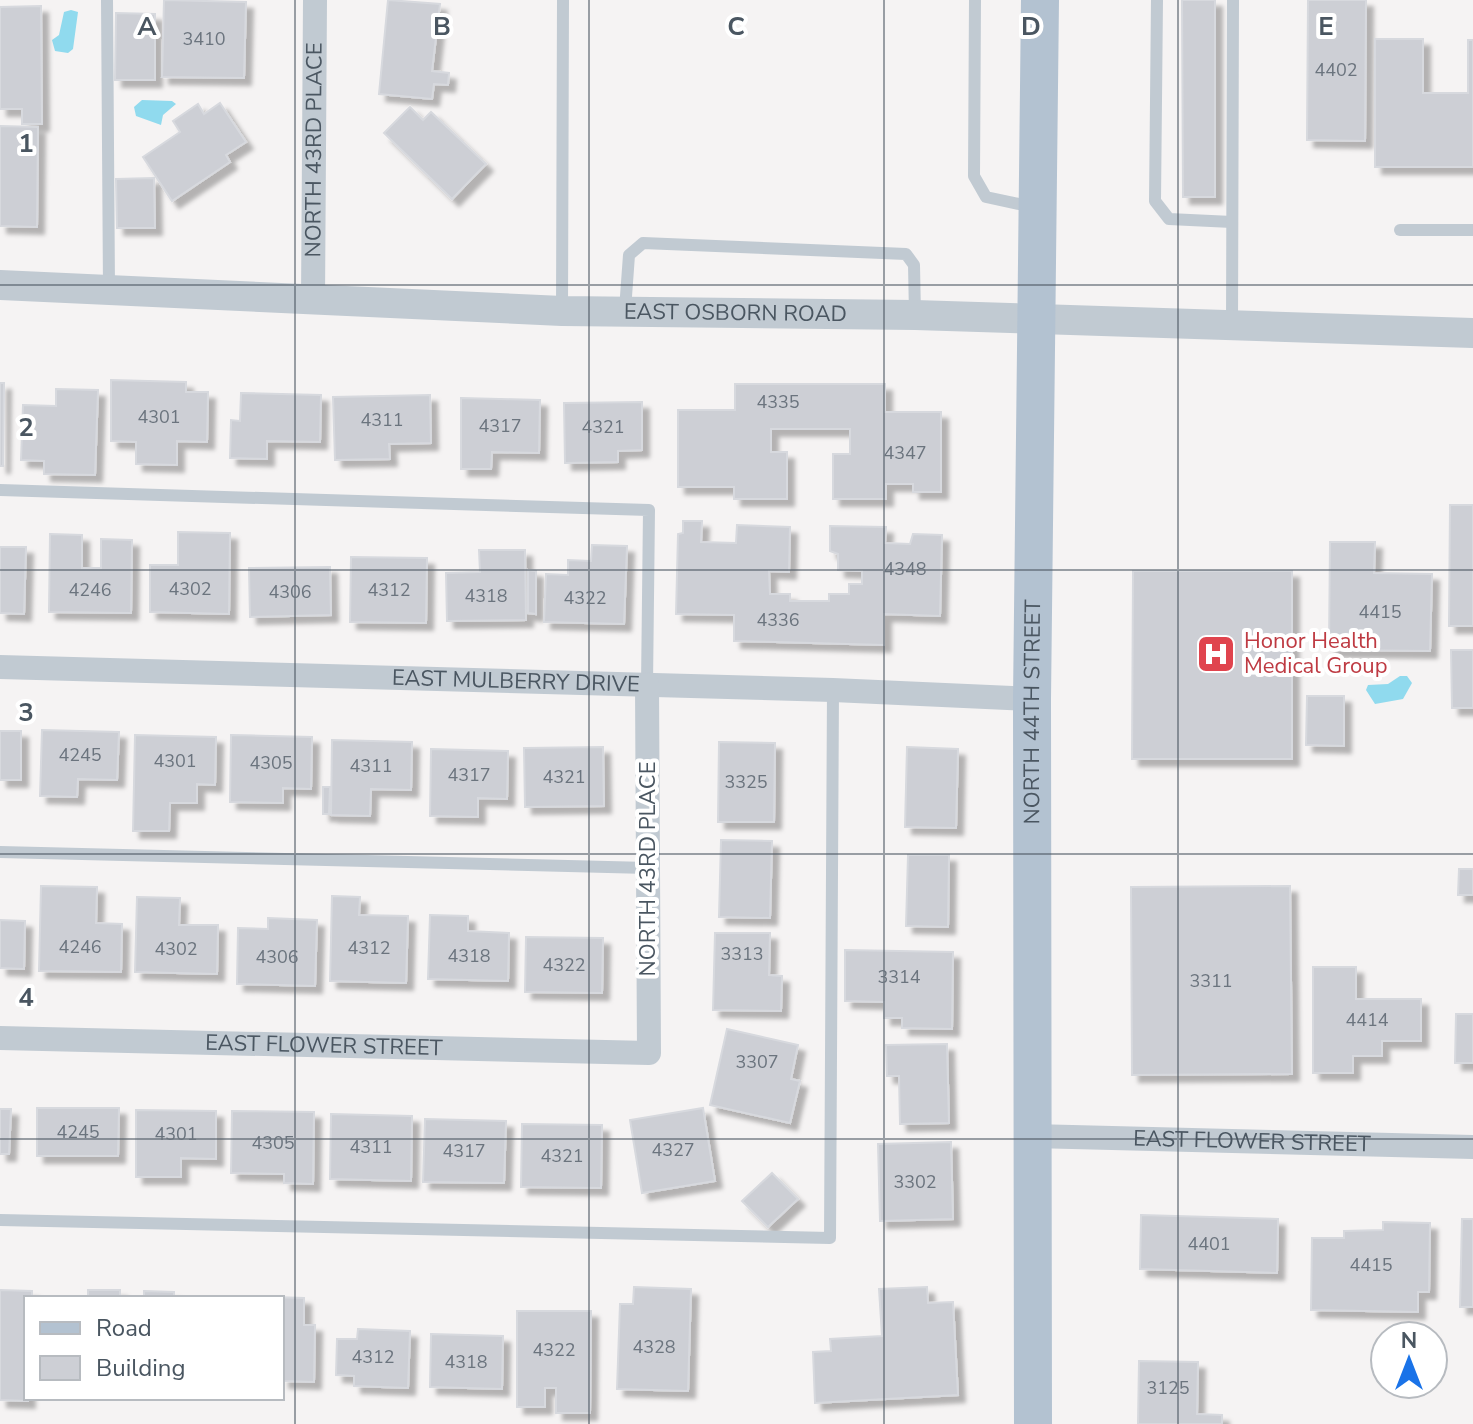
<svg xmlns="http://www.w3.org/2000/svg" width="1473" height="1424" viewBox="0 0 1473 1424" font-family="'Nunito Sans',sans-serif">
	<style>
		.water { fill: #90daee }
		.building { fill: #cdcfd5; stroke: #d7d9de; stroke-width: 2; filter: url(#shadow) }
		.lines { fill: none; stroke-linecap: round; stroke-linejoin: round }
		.service { stroke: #c1cad2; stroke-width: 12 }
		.minor { stroke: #c1cad2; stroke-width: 24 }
		.tertiary { stroke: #c1cad2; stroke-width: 30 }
		.primary { stroke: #b3c2d1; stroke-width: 38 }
		.grid { fill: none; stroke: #4a5661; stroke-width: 2; stroke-opacity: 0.55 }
		.labels { text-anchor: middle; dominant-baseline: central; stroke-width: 8; stroke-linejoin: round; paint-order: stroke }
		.number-label { font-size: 18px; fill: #6b747e }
		.street-label { font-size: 22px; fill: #4a5661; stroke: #fff }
		.health-label { font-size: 22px; fill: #be3a42; stroke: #fff; text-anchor: start }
		.grid-label { font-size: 26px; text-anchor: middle; font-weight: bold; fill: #4a5661; stroke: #fff; stroke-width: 8; stroke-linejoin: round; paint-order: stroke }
	</style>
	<defs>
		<filter id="shadow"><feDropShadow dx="7" dy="7" stdDeviation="2" flood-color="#0004"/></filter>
	</defs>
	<rect width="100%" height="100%" fill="#f5f3f3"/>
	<g class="water">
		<path d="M71,10l7,2 -5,37 -5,4 -13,-2 -3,-11 7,-5 5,-23z"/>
		<path d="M142,100l30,1 4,3 -13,11 -2,10 -25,-9 -2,-9z"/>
		<path d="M1400,676h7l5,7 -9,16 -28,5 -9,-14 2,-5 20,-1z"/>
	</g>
	<g class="building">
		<path d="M164,0l82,2 -2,76 -82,-1z"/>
		<path d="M388,0l52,4 -8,67 17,2 -1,12 -14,-1 -2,15 -53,-5z"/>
		<path d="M1182,0h33v197h-32z"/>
		<path d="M1308,0h58l-1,141 -58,-1z"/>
		<path d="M41,6l1,118h-20v-15h-22v-102z"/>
		<path d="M116,13l39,1v66h-40z"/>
		<path d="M1375,39h48v54h45v-53h5v127h-98z"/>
		<path d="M220,103l26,39 -20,13 4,7 -58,39 -29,-44 37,-25 -7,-11 25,-17 6,10z"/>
		<path d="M410,107l13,13 8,-8 55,52 -34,35 -68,-66z"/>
		<path d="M0,126l38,1 -1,100 -37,-1z"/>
		<path d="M154,178l1,50h-38l-1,-49z"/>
		<path d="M111,380l75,2v10h22l-1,50 -30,-1v24l-41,-1v-22l-25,-1z"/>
		<path d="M0,383h4l-1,83h-3z"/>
		<path d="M735,384h150v28h56v80h-28v-8h-27v15h-53v-45h17v-25h-79v23h16v47h-53v-12h-56v-77h57z"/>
		<path d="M56,389l42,1 -3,85 -51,-1v-13l-23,-1 2,-55 33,1z"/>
		<path d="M241,393l80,2 -1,47 -53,-1v18l-37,-1 1,-38 9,1z"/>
		<path d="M430,395l1,48 -42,1 1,15 -55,1 -2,-63z"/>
		<path d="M461,398l79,2 -1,53 -47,-1 -1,17h-30z"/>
		<path d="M642,402v48l-24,1v11l-53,1 -1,-60z"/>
		<path d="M1450,505h23v121h-24z"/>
		<path d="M683,521h19l-1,21 35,1 1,-18 53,2 -1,45 -20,-1 1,23h20v7h39v-7h20v-10h13v-13l-24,-1v-16l-8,-3v-25l56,1 -1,16 25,1 3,-10 29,1 -2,81 -56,-2v31l-150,-4v-26l-58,-1 2,-80 5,-1z"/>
		<path d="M178,532l52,1 -1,81 -79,-2v-47h28z"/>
		<path d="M50,534l32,1v33h19v-29l31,1 -1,73 -82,-1z"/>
		<path d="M1330,542h45l-1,31 58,1 -2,77 -101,-1z"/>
		<path d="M592,545l35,1 -3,78 -80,-2 2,-48 22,1v-15l23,1z"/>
		<path d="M0,547h26l-2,67 -24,-1z"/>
		<path d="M479,550h46l1,70 -79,1 -1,-48 34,-1z"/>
		<path d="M351,557l76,1 -1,65 -76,-1z"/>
		<path d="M330,567l1,48 -81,2 -1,-49z"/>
		<path d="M528,570l8,1v43l-8,-1z"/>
		<path d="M1133,571h159v188h-160z"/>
		<path d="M1451,650h22v58h-21z"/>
		<path d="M1307,696h37v50l-38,-1z"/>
		<path d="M42,730l77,2 -2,48 -39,-1 -1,18 -37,-1z"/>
		<rect x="0" y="731" width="21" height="49"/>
		<path d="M135,735l81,2 -1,48 -18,-1v19h-27l-1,28h-36z"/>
		<path d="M231,735l81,2 -1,52 -28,-1v15l-53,-1z"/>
		<path d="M332,740l80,2 -1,48 -40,-1 -1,27 -39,-1z"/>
		<path d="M719,742l56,1 -1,79h-56z"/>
		<path d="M603,747l1,59 -79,1 -1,-59z"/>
		<path d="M907,747l51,2 -2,79 -51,-1z"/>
		<path d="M431,749l77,2 -1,48 -29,-1v19l-48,-1z"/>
		<path d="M323,787h7l-1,27h-6z"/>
		<path d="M721,840l51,1 -2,77 -51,-1z"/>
		<path d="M908,855h41l-1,72 -42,-1z"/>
		<path d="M1459,869h14v26h-15z"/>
		<path d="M41,886l56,1 -1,36 26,1 -1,48 -82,-1z"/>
		<path d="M1290,886l2,188 -160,1 -1,-188z"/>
		<path d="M332,896l28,1 -1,18 49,1 -2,67 -76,-2z"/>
		<path d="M137,897l43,1 -1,27h39l-1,49 -82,-2z"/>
		<path d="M430,915l38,1v15l41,2 -1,48 -80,-2z"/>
		<path d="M268,918l49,2 -2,66 -78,-2 1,-56 30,1z"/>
		<path d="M0,920l25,1 -1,48 -24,-1z"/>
		<path d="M715,933h55l-1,42 13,1 -1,35 -68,-1z"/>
		<path d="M526,937l77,1 -1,55 -77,-1z"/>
		<path d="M845,950l108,2 -1,77 -50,-1v-10h-18v-16l-39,-1z"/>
		<path d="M1313,967h43v32h65v42h-39v15h-29v17h-40z"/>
		<path d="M1456,1014h17v49h-18z"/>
		<path d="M727,1029l71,16 -7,34 9,2 -10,42 -80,-18z"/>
		<path d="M947,1044l2,79 -49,1 -1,-48h-12l-1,-31z"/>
		<path d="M37,1108h82l-1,48h-81z"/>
		<path d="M703,1108l12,73 -73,12 -12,-73z"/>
		<path d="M0,1109h11l-2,45h-9z"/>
		<path d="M136,1110l80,1v48l-35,-1v19h-45z"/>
		<path d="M232,1111l82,1 -1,72 -29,-1v-9l-53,-1z"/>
		<path d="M331,1114l81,2 -1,65 -81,-2z"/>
		<path d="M425,1119l81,2 -2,62 -81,-1z"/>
		<path d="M522,1124l80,1 -1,63 -80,-1z"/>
		<path d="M951,1142l2,77 -73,2 -2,-77z"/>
		<path d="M772,1173l26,26 -30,28 -26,-26z"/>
		<path d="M1141,1215l137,4 -1,54 -137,-4z"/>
		<path d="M1462,1219h11v88h-13z"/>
		<path d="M1383,1222l47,1 -1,69h-11v20l-107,-2 1,-72h32v-7l39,-1z"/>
		<path d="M634,1287l57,2 -3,102 -71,-2 3,-85h13z"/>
		<path d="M927,1287l1,16 25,-1 5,93 -143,8 -2,-51 18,-1 -1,-12 52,-3 -3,-47z"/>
		<path d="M0,1290l32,1v7h-6l2,103 -28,-1z"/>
		<rect x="88" y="1290" width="32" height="8"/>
		<path d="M144,1291l30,1v6h-30z"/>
		<path d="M243,1296l61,2v27h11l-1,57 -32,-1v-83z"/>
		<path d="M517,1311h74l-1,102h-34v-25h-11v19h-28z"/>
		<path d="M358,1329l52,2 -2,57 -54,-2v-10l-18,-1 1,-36h20z"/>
		<path d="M431,1334l72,2 -1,53 -72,-2z"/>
		<path d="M1139,1361l59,1 -1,52 25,1v9h-84z"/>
	</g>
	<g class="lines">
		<g class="service">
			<path d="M107,0l2,289"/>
			<path d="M975,0l-1,176 12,21 47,10"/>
			<path d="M1157,0l-2,201 14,18 63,3"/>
			<path d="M1400,230h73"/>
			<path d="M625,310l4,-55 14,-12 263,11 8,11 1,50"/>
			<path d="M562,311l1,-311"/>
			<path d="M1232,325l1,-325"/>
			<path d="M0,490l649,20 -2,175"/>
			<path d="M0,852l648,16"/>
			<path d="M0,1220l830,18 3,-548"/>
		</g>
		<g class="minor">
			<path id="s1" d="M313,300l2,-300"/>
			<path id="s2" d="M0,667l833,23 199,9"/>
			<path id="s3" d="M0,1038l649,15 -2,-368"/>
			<path id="s4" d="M1032,1136l441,11"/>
		</g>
		<path class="tertiary" id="s5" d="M0,285l562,26 353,4 558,18"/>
		<path class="primary" id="s6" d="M1033,1424l-1,-725 8,-699"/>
	</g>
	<path class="grid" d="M295,0v1424M589,0v1424M884,0v1424M1178,0v1424M0,285h1473M0,570h1473M0,854h1473M0,1139h1473"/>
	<defs>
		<g id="hospital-square" transform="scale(2)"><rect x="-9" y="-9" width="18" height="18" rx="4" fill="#e0444e" stroke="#fff"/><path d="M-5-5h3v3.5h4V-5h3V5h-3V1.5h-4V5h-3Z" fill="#fff"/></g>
	</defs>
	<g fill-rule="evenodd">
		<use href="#hospital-square" x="1216" y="654"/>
	</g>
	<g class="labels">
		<g class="number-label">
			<text x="204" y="39">3410</text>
			<text x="1336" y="70">4402</text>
			<text x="778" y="402">4335</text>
			<text x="159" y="417">4301</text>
			<text x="382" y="420">4311</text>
			<text x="500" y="426">4317</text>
			<text x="603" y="427">4321</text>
			<text x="905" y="453">4347</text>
			<text x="905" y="569">4348</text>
			<text x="190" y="589">4302</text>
			<text x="90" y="590">4246</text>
			<text x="389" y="590">4312</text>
			<text x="290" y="592">4306</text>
			<text x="486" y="596">4318</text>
			<text x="585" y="598">4322</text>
			<text x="1380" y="612">4415</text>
			<text x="778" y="620">4336</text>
			<text x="80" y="755">4245</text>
			<text x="175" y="761">4301</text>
			<text x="271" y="763">4305</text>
			<text x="371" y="766">4311</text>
			<text x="469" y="775">4317</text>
			<text x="564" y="777">4321</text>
			<text x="746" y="782">3325</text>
			<text x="80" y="947">4246</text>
			<text x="369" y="948">4312</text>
			<text x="176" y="949">4302</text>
			<text x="742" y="954">3313</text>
			<text x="469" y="956">4318</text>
			<text x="277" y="957">4306</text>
			<text x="564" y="965">4322</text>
			<text x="899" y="977">3314</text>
			<text x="1211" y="981">3311</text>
			<text x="1367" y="1020">4414</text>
			<text x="757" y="1062">3307</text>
			<text x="78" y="1132">4245</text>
			<text x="176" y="1134">4301</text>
			<text x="273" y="1143">4305</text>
			<text x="371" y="1147">4311</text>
			<text x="673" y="1150">4327</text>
			<text x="464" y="1151">4317</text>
			<text x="562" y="1156">4321</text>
			<text x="915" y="1182">3302</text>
			<text x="1209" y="1244">4401</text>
			<text x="1371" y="1265">4415</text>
			<text x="654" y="1347">4328</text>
			<text x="554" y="1350">4322</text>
			<text x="373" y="1357">4312</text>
			<text x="466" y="1362">4318</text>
			<text x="1168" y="1388">3125</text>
		</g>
		<g class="street-label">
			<text stroke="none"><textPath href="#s1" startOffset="150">NORTH 43RD PLACE</textPath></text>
			<text stroke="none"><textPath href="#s5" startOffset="736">EAST OSBORN ROAD</textPath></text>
			<text stroke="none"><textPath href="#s2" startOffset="516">EAST MULBERRY DRIVE</textPath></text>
			<text stroke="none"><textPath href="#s6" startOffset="712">NORTH 44TH STREET</textPath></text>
			<text transform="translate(648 869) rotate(-90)">NORTH 43RD PLACE</text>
			<text stroke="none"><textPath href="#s3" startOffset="324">EAST FLOWER STREET</textPath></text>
			<text stroke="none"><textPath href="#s4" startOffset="220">EAST FLOWER STREET</textPath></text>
		</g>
		<g class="health-label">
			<text x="1244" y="641">Honor Health<tspan x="1244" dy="25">Medical Group</tspan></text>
		</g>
	</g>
	<g class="grid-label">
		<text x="147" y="35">A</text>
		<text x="442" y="35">B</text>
		<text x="736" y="35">C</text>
		<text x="1031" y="35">D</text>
		<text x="1326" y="35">E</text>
		<text x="26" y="152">1</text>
		<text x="26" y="436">2</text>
		<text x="26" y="721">3</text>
		<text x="26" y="1006">4</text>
	</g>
	<rect x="24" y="1296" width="260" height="104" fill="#ffffff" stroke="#b7bbc0" stroke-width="2"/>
	<rect x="40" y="1322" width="40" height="12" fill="#b3c2d1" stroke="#b7bbc0" stroke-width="2"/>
	<text x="96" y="1336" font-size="24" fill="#4a5661">Road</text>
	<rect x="40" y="1356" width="40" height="24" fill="#cdcfd5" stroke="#b7bbc0" stroke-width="2"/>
	<text x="96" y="1376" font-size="24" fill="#4a5661">Building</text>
	<g transform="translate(1409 1360)"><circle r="38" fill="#ffffff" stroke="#b7bbc0" stroke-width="2"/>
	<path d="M0-6L14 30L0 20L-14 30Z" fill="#1a73e8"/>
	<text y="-12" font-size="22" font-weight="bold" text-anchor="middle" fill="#4a5661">N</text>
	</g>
</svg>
